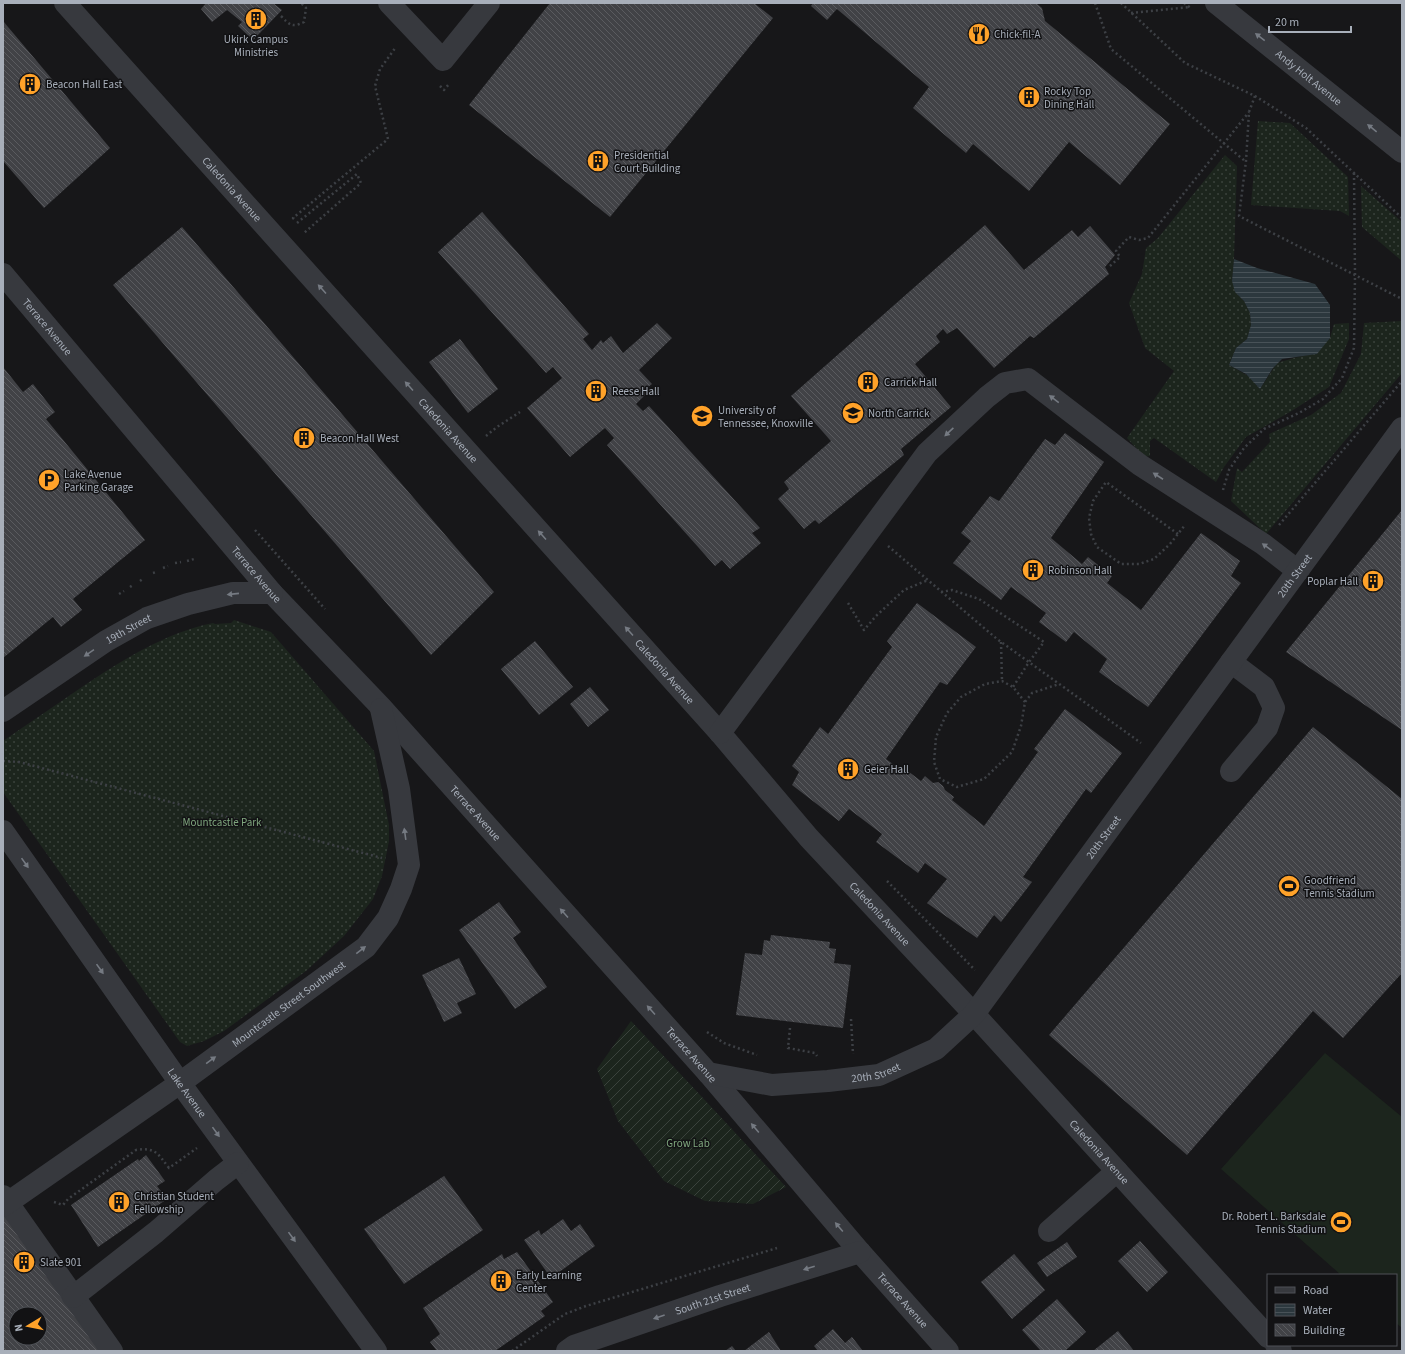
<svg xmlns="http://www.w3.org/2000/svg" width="1405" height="1354" viewBox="0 0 1405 1354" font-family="'Source Sans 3',sans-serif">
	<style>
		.grass { fill: url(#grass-dots) }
		.garden { fill: url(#garden-furrows) }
		.pitch { fill: #1c251d }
		.water { fill: url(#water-rules) }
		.building { fill: url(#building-back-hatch); fill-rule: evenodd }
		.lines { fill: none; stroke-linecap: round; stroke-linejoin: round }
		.path { stroke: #3d4045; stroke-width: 2.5; stroke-dasharray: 2 3; stroke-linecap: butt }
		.minor { stroke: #37393e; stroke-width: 22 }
		.oneway { fill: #757a82 }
		.labels { text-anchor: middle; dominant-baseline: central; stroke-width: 3; stroke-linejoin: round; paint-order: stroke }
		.poi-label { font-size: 11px; fill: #a8afba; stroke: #121214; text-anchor: start }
		.street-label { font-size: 11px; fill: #a8afba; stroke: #121214 }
		.park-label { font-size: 11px; fill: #7fa67e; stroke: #121214 }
	</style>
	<defs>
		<pattern id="grass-dots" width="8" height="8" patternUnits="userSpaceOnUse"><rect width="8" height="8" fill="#1c251d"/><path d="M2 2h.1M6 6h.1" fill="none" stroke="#3a423c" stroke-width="1.8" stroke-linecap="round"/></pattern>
		<pattern id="garden-furrows" width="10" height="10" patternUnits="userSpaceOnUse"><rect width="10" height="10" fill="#1c251d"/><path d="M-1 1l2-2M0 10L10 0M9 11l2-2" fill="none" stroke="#3a423c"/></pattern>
		<pattern id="water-rules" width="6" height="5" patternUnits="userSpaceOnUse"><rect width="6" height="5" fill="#2c383e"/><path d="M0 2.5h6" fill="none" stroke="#485258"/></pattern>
		<pattern id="building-back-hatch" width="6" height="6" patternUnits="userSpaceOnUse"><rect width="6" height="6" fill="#414246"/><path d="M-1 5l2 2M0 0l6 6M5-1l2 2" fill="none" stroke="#5a5b5f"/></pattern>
	</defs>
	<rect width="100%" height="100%" fill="#171719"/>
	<g class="grass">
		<path d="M1258,121l32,2 58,54 1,39 -9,-5 -89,-6z"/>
		<path d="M1225,155l12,11 -3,93 -2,22 6,14 6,6 6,12 1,12 -4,14 -11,9 -7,17 19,11 12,13 17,-26 17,-5 23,-5 13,-15 4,-14 15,-1v16l-20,48 -39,25 -44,25 -22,30 -8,15 -62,-44 -4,3v15l-6,1 -17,-19 47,-67 -29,-23 -16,-45 13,-29 4,-26 12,-10z"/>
		<path d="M1361,186l41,36v39l-40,-34z"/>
		<path d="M1402,321v52l-136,161 -35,-33 6,-33 5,4 28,-30 -1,-8 42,-19 30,-22 20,-39 3,-31z"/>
		<path d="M234,620l37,12 103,119 15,74v16l-7,35 -9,23 -29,37 -38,35 -82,60 -20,10 -17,5 -7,-4 -177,-250v-51c25,-17 51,-35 76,-52 42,-28 85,-56 134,-66l2,1 16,-1z"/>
	</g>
	<path class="garden" d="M631,1021l155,166 -33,17 -48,-3 -41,-20 -46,-60 -21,-52z"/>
	<path class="pitch" d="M1325,1053l77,64v211l-6,-5v-48h-55l-120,-106z"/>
	<path class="water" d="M1234,259l23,9 58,16 15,21v33l-13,16 -35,5 -9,9 -13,21 -14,-15 -17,-9 7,-17 11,-9 4,-14 -1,-12 -6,-12 -9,-9 -3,-11z"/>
	<g class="building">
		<path d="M206,3h67l9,7 -29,30 -15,-14 4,-4 -15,-12 -15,12 -11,-13z"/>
		<path d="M550,3h204l19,15 -163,199 -141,-112z"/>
		<path d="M813,3h223l6,5 3,13 125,103 -50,61 -51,-43 -40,49 -56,-47 -7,9 -53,-45 16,-21 -92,-78 -10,11 -16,-14z"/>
		<path d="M3,21l107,127 -66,60 -41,-47z"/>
		<path d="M482,212l107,122 -6,5 9,11 9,-10 2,3 8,-7 12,17 34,-30 15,15 -33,32 13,14 -8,6 3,3 -11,11 7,7 6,-5 111,122 -8,5 9,10 -31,26 -8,-9 -7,6 -108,-121 7,-7 -9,-10 -35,29 -43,-49 35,-30 -9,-11 -7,6 -108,-121z"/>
		<path d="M985,225l39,45 48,-40 6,7 12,-11 25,29 -10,12 4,7 -75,64 -4,-2 -36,32 -37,-40 -10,6 -4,-5 -7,7 4,6 -25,22 36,43 -50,42 3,6 -85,69 -4,-4 -11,9 -26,-30 11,-10 -5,-7 47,-41 -40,-45z"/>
		<path d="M182,227l312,365 -63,63 -318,-370z"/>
		<path d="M460,339l38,50 -30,24 -39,-51z"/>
		<path d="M3,367l20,25 10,-8 22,28 -9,7 99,121 -72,59 9,11 -21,17 -8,-10 -50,41z"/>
		<path d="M1065,433l39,29 -53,76 31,26 6,-7 24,19 -5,7 34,27 60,-77 39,28 -9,15 10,7 -93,124 -49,-35 8,-13 -33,-27 -8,10 -27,-20 7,-9 -35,-26 -10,13 -48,-37 18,-22 -10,-8 29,-37 9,5 46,-62 10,6z"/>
		<path d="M1402,510v220l-116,-78z"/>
		<path d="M917,603l59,44 -29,38 -7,-3 -54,77 22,16 1,-3 12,9 4,-5 8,7 5,-1 5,4 2,4 9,7 -2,3 32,26 54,-74 -4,-3 31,-40 57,44 -31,40 -5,-4 -63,88 9,5 -31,40 -7,-7 -17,23 -50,-35 20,-24 -22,-16 -7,10 -42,-31 6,-8 -33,-25 -10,12 -47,-36 7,-13 -7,-6 28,-39 8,7 64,-87 -5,-6z"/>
		<path d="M535,641l38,46 -34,28 -38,-46z"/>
		<path d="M590,687l19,23 -21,17 -18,-23z"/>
		<path d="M1313,727l89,72v174l-59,65 -30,-27 -126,144 -138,-120z"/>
		<path d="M499,902l22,30 -8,6 34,49 -32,22 -56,-79z"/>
		<path d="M771,935l59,7 -1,6 7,1 -2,14 17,2 -8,63 -107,-13 9,-62 17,2 2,-15 6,1z"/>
		<path d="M459,958l17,36 -19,9 5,10 -18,9 -22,-47z"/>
		<path d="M146,1155l19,26 -8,5 10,13 -69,48 -27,-42 67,-46 1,2z"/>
		<path d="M444,1176l39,54 -79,54 -40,-55z"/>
		<path d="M3,1210l100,141h-100zM16,1314h24v24h-24z"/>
		<path d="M563,1219l8,12 9,-7 15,22 -44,32 -27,-38 15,-10 2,5z"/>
		<path d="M1140,1241l28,31 -21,20 -29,-31z"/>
		<path d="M1067,1242l10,15 -30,20 -10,-14z"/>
		<path d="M517,1252l36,50 -12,9 4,5 -50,35h-58l-7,-9 10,-8 -17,-26 79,-54 2,5z"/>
		<path d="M1014,1254l31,36 -33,29 -31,-37z"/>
		<path d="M1057,1299l29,33 -21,19h-24l-19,-21z"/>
		<path d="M833,1329l12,14 7,-6 11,14h-45l-4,-5z"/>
		<path d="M1118,1331l16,20h-41z"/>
		<path d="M769,1332l12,19h-37z"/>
		<path d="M732,1346l4,5h-11z"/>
	</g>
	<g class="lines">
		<g class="path">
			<path d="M1095,3l16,46 134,112"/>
			<path d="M1121,3l64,60 70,33 51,32 96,90"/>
			<path d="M1184,3l8,6"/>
			<path d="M1131,13l59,-6"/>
			<path d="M281,16c9,9 11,12 23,6l2,-14 -5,-5"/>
			<path d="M440,86l4,4 5,-6"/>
			<path d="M1255,96l-6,16 -3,49 -7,55 163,83"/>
			<path d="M294,219l-1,-1 95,-79 -13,-53 5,-17 16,-22"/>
			<path d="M297,223l60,-49 4,9 -57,50"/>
			<path d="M1110,266l10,-9 -4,-6 13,-14 10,3 9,-2 101,-126"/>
			<path d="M486,436l11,-9 23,-15"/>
			<path d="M1223,490l6,-20 15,-22 20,-19 35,-16 24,-14 19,-21 12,-30 1,-73 -1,-102"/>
			<path d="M1279,525l123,-144"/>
			<path d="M255,530l70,79"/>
			<path d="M1178,534l-72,-52 -13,19 -4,17 2,16 6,13 24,17h18l15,-5 16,-15 15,-19"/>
			<path d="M888,546l109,93 144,104"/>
			<path d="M187,561l7,-2"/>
			<path d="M175,563l6,-1"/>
			<path d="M163,568l5,-2"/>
			<path d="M153,573l3,-1"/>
			<path d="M140,581l4,-3"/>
			<path d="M130,587l3,-2"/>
			<path d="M941,592l11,-2 27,9 65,43 -15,20 -16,25"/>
			<path d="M119,594l5,-3"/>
			<path d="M848,603l16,27 12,-14 28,-26 24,-10"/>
			<path d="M1001,642l1,39"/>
			<path d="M1025,702l-12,-15 -11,-6 -17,3 -24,13 -14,16 -11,24 -2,25 6,17 17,8 27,-8 28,-27 9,-26 4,-24 7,-9 27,-9"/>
			<path d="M3,761l16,1 363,96"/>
			<path d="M887,881l88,89"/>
			<path d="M851,1019l2,35"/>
			<path d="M790,1028l-2,20 27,5 2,3"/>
			<path d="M707,1032l17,11 33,12"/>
			<path d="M54,1202l9,3 5,-6 68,-49c20,-3 22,4 33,18l28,-20"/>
			<path d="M512,1351l53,-37 21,-8 191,-58"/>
		</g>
		<g class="minor">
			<path id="s1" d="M65,3l655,730 89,105 165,176 294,323"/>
			<path d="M389,3l54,57 46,-57"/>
			<path id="s2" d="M1216,3l186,149"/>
			<path id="s3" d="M3,274l269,319 109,114 327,366 152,179 88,99"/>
			<path d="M1231,662l33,25 10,21 -7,20 -36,43"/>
			<path id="s4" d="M3,711l103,-70 41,-23 41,-14 45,-11h39"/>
			<path d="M720,733l207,-280 60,-56 18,-14 23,-4 112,86 123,79 35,27"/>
			<path id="s5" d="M3,831l177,252 196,268"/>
			<path id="s6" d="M708,1073l64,12 56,-4 51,-6 57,-26 38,-35 428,-586"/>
			<path d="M3,1196l109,155"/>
			<path id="s7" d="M3,1206l177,-123 186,-136 22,-29 13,-29 8,-24 -10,-76 -18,-80"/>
			<path d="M1049,1231l68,-60"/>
			<path d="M73,1297l83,-65 60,-52 22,-17"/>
			<path d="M1276,1345l5,6"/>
			<path id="s8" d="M567,1351l7,-5 146,-50 140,-44"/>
		</g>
	</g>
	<defs><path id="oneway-solid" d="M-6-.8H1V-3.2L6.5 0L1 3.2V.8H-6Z"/></defs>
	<g class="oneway">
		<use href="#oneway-solid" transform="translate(1260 37) rotate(-142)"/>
		<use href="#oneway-solid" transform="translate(1372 128) rotate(-141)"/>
		<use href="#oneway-solid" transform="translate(322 289) rotate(-132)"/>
		<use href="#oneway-solid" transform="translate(409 386) rotate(-132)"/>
		<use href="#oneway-solid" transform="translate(1054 399) rotate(-143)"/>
		<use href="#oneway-solid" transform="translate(949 432) rotate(137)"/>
		<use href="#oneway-solid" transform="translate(1158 476) rotate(-147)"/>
		<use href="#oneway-solid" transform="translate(542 535) rotate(-132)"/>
		<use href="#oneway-solid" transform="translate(1267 547) rotate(-144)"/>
		<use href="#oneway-solid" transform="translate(233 594) rotate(174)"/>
		<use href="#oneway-solid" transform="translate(629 631) rotate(-132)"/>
		<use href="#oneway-solid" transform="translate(89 653) rotate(146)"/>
		<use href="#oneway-solid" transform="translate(405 834) rotate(-98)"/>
		<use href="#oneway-solid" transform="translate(25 863) rotate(55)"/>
		<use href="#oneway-solid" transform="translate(564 913) rotate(-132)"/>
		<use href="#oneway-solid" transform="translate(361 950) rotate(-38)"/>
		<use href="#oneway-solid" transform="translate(100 969) rotate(55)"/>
		<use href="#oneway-solid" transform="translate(651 1010) rotate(-132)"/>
		<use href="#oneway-solid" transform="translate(211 1060) rotate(-36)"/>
		<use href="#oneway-solid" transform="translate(755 1128) rotate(-130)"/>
		<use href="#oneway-solid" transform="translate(216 1132) rotate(54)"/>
		<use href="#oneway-solid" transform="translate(839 1227) rotate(-130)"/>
		<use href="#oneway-solid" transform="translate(292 1237) rotate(54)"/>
		<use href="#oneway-solid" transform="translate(809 1268) rotate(163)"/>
		<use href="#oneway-solid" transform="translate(659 1317) rotate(161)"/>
	</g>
	<defs>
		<g id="building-disc" transform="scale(1.15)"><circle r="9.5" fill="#ffa229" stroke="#121214"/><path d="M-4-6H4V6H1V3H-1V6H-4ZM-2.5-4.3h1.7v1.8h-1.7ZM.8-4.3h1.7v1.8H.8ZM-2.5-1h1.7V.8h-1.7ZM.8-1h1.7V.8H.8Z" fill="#111"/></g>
		<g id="restaurant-disc" transform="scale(1.15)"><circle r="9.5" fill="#ffa229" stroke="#121214"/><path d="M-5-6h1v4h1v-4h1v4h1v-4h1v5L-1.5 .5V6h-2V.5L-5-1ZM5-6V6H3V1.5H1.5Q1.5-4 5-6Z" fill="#111"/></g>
		<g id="university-disc" transform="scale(1.15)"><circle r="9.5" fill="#ffa229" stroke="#121214"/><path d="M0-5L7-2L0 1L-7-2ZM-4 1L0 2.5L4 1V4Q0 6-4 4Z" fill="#111"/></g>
		<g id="parking-disc" transform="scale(1.15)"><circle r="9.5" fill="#ffa229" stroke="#121214"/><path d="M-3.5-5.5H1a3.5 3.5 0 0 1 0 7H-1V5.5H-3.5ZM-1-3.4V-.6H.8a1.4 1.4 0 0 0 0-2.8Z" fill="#111"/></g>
		<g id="stadium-disc" transform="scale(1.15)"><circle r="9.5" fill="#ffa229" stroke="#121214"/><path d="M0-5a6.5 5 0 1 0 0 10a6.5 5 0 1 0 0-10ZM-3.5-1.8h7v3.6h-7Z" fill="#111"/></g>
	</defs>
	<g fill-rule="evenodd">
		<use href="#building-disc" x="256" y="19"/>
		<use href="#restaurant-disc" x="979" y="34"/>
		<use href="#building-disc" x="30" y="84"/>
		<use href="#building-disc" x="1029" y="97"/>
		<use href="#building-disc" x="598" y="161"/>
		<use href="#building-disc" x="868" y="382"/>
		<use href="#building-disc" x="596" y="391"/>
		<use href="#university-disc" x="853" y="413"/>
		<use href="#university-disc" x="702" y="416"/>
		<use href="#building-disc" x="304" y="438"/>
		<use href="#parking-disc" x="49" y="480"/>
		<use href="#building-disc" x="1033" y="570"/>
		<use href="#building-disc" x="1373" y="581"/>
		<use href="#building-disc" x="848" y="769"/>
		<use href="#stadium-disc" x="1289" y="886"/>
		<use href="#building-disc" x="119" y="1202"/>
		<use href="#stadium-disc" x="1341" y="1222"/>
		<use href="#building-disc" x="24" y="1262"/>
		<use href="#building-disc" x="501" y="1281"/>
	</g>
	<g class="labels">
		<g class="poi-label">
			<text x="994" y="34">Chick-fil-A</text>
			<text x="256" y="39" text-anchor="middle">Ukirk Campus<tspan x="256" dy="13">Ministries</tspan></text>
			<text x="46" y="84">Beacon Hall East</text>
			<text x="1044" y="91">Rocky Top<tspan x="1044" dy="13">Dining Hall</tspan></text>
			<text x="614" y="155">Presidential<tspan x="614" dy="13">Court Building</tspan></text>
			<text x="884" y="382">Carrick Hall</text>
			<text x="612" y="391">Reese Hall</text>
			<text x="718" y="410">University of<tspan x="718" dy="13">Tennessee, Knoxville</tspan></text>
			<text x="868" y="413">North Carrick</text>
			<text x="320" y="438">Beacon Hall West</text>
			<text x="64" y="474">Lake Avenue<tspan x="64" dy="13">Parking Garage</tspan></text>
			<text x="1048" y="570">Robinson Hall</text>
			<text x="1358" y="581" text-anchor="end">Poplar Hall</text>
			<text x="864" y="769">Geier Hall</text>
			<text x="1304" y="880">Goodfriend<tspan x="1304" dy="13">Tennis Stadium</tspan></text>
			<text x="134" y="1196">Christian Student<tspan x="134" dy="13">Fellowship</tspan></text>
			<text x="1326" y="1216" text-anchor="end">Dr. Robert L. Barksdale<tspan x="1326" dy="13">Tennis Stadium</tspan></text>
			<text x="40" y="1262">Slate 901</text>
			<text x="516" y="1275">Early Learning<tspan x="516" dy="13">Center</tspan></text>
		</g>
		<g class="street-label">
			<text stroke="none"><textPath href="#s2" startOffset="119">Andy Holt Avenue</textPath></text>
			<text stroke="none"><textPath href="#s1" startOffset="250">Caledonia Avenue</textPath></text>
			<text stroke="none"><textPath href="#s3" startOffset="69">Terrace Avenue</textPath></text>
			<text stroke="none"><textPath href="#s1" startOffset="574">Caledonia Avenue</textPath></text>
			<text stroke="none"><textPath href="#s3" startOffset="393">Terrace Avenue</textPath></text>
			<text stroke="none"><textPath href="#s6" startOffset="830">20th Street</textPath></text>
			<text stroke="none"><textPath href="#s4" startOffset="150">19th Street</textPath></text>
			<text stroke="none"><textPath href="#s1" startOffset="898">Caledonia Avenue</textPath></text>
			<text stroke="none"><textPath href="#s3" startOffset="717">Terrace Avenue</textPath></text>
			<text stroke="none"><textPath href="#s6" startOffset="506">20th Street</textPath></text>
			<text stroke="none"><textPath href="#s1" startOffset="1222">Caledonia Avenue</textPath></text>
			<text stroke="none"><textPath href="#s7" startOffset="350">Mountcastle Street Southwest</textPath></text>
			<text stroke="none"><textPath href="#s3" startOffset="1041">Terrace Avenue</textPath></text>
			<text stroke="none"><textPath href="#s6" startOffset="170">20th Street</textPath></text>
			<text stroke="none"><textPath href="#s5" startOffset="320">Lake Avenue</textPath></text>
			<text stroke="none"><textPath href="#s1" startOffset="1546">Caledonia Avenue</textPath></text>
			<text stroke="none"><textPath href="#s8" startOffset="155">South 21st Street</textPath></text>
			<text stroke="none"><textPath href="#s3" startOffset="1365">Terrace Avenue</textPath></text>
		</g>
		<g class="park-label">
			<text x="222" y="822">Mountcastle Park</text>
			<text x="688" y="1143">Grow Lab</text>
		</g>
	</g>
	<rect width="1405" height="1354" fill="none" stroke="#a8afba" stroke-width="8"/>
	<rect x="1267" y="1274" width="130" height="72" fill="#121214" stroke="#4e5156"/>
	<rect x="1275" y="1287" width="20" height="6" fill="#37393e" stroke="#4e5156"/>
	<text x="1303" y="1294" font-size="12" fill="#a8afba">Road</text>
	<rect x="1275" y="1304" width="20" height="12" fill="url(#water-rules)" stroke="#4e5156"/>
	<text x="1303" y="1314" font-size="12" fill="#a8afba">Water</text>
	<rect x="1275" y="1324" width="20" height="12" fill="url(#building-back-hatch)" stroke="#4e5156"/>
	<text x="1303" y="1334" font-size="12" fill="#a8afba">Building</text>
	<g transform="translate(28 1326) rotate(260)"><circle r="19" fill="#121214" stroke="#4e5156"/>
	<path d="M0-3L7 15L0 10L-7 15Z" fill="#ffa229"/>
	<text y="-6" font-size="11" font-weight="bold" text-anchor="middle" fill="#a8afba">N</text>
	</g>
	<path d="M1269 26v6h82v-6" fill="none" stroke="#a8afba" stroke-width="2"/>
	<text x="1275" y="26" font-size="12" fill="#a8afba" stroke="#121214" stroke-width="3" paint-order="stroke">20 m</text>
</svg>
